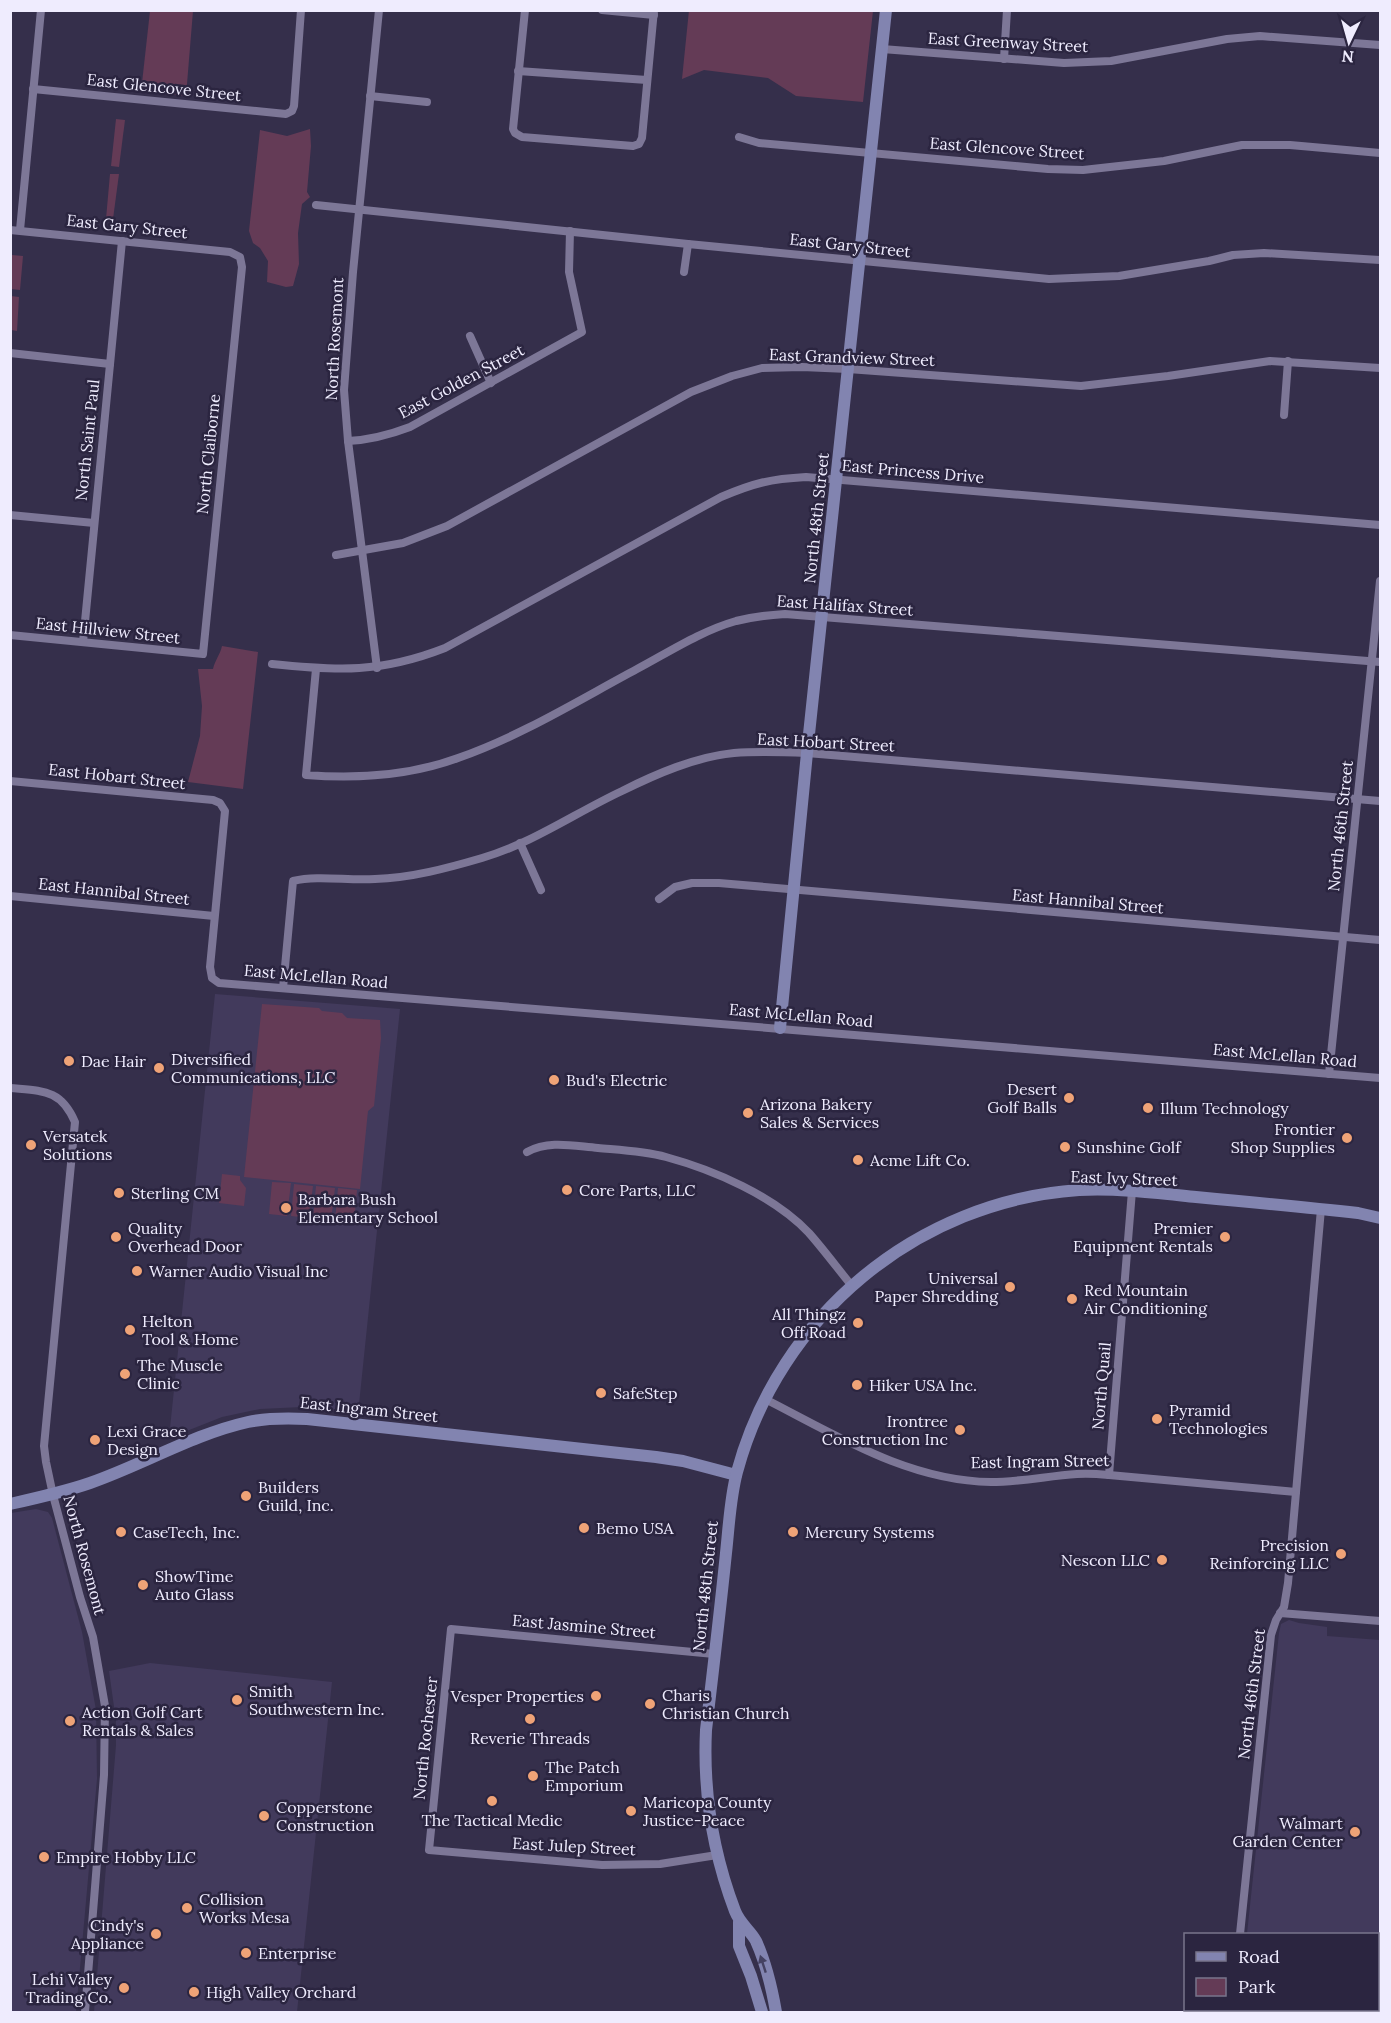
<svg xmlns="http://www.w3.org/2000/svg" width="1391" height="2023" viewBox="0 0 1391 2023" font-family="Lora,serif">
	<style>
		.built { fill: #423a5c }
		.green { fill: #643b56 }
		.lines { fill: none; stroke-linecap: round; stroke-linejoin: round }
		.street { stroke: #7d7797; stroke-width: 8 }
		.secondary { stroke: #8284b0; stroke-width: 12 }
		.oneway { fill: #454262 }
		.poi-dot { fill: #efa377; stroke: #2b2540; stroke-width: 2 }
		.labels { text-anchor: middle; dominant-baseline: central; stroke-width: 5; stroke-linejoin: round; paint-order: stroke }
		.street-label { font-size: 16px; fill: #efecfe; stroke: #2b2540 }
		.poi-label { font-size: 16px; fill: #efecfe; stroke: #2b2540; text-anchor: start }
	</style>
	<rect width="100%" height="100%" fill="#352f4b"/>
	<g class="built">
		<path d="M215,994l185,15 -42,405 -56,-7 -42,2 -38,8 -53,21z"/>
		<path d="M36,1509l12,3 4,6 30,114 14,78 1,69 -21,233h-65v-499z"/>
		<path d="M1289,1620l10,3 28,4v9l53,4v372h-141v-2h139v-76h-131l32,-301 2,-9z"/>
		<path d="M150,1663l182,19 -35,330h-203l22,-267v-24l-7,-50z"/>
	</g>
	<g class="green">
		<path d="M689,10l184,1 -10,91 -67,-6 -28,-18 -64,-8 -22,9z"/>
		<path d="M150,11h43l-7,85 -45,-4z"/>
		<path d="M116,119l9,1 -6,47 -8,-1z"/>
		<path d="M310,129l1,17 -4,46 3,5 -8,7 -4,29 1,31 -6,22 -7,1 -19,-5 1,-21 -8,-13 -7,-5 -4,-12 11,-101 27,6z"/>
		<path d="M110,174h9l-6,45h-7z"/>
		<path d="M12,255l11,1 -3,34 -9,-1z"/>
		<path d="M11,296l8,1 -2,34 -6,-1z"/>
		<path d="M222,646l36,6 -15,137 -55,-7 12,-46 2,-30 -4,-37h15c2,-9 7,-14 9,-23z"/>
		<path d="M262,1004l57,4 3,3 20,2 5,5 33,2 1,18 -7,68 -6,5 -8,78 -116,-12z"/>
		<path d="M222,1174l18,2v4l6,8 -2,18 -25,-3z"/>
		<path d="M272,1182l19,1 -4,33 -18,-2z"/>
		<path d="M294,1184l19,2 -4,32 -18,-2z"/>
		<path d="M316,1186l19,2 -4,33 -18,-2z"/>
		<path d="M338,1188l19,2 -3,33 -19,-2z"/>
	</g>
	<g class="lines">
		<g class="street">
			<path d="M525,10l-12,119 2,4 7,4 111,9 6,-2 3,-6 12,-128"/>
			<path d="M602,10l52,5"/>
			<path d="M882,49l182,14 47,-2 116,-22 33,-3 120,9"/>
			<path d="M1004,59l3,-49"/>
			<path d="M518,71l129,9"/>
			<path d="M33,89l253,25 6,-3 2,-5 7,-96"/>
			<path d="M370,96l57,6"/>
			<path d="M739,137l20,6 289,26 35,1 81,-9 78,-16h48l90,8"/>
			<path d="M316,205l372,39 361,35 70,-3 90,-15 24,-6 31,-2 116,7"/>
			<path d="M10,230l220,22 10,5 2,10 -39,387 -193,-19"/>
			<path d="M20,230l21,-220"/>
			<path d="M684,272l4,-28"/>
			<path d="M470,336l21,47"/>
			<path d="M10,353l100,11"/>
			<path d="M1284,415l4,-54"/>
			<path d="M348,441c22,-1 41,-6 62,-14l172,-95 -13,-60 1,-41"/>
			<path d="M10,515l84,8"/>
			<path d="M336,555l67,-12 44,-17 244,-134 41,-16 30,-8 40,-1 46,2 233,17 87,-10 102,-15 110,7"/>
			<path d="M83,642l39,-401"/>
			<path d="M272,664c66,7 109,9 173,-16l276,-151c33,-14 49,-18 85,-20l574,48"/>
			<path d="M377,668l-29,-227 -4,-51 9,-118 26,-262"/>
			<path d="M316,669l-10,106c51,4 103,1 152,-17 63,-22 121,-58 179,-89 32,-17 64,-38 99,-48 16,-4 32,-6 49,-7l595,48"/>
			<path d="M10,781l203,19 7,3 5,8 -15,156 2,11 7,5 1161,95"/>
			<path d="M520,843l21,47"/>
			<path d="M10,896l204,20"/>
			<path d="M659,899l16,-12 17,-4h27l661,57"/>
			<path d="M283,988l10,-107c26,-6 55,0 82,-2 36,-1 73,-11 107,-21 51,-15 93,-45 140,-67 34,-17 73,-34 112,-38 24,-2 49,-1 73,0l573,48"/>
			<path d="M1329,1074l51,-493"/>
			<path d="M10,1088c33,3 51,1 65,34l-31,324 2,16 7,33 27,102 13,40 12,69 -1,69 -19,237"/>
			<path d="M527,1152c22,-12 46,-6 71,-4 22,2 46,3 68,9 48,13 108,39 143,76 15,17 29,36 43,53"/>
			<path d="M765,1399c71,36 143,82 226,83 29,0 57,-6 86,-8 11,-1 22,0 32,1l187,17"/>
			<path d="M1109,1475l23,-284"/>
			<path d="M1280,1613l100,8"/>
			<path d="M714,1654l-263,-25 -22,221 173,15 58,-1 57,-9"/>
			<path d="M1240,1934l31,-299 5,-15 8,-13 4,-24 33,-374"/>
			<path d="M1232,2012v-2"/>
		</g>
		<g class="secondary">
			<path d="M780,1028l27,-275 79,-743"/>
			<path d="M10,1504c27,-6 54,-12 80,-21 52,-18 104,-49 158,-61 19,-4 39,-4 59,-3l349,38 27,4 53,14"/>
			<path d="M739,1922v24l12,30 11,36"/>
			<path d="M776,2012c-4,-23 -10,-49 -20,-71 -6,-11 -16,-17 -21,-30 -22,-58 -32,-119 -29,-181 7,-59 14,-118 20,-177 3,-27 4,-55 11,-81 42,-156 180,-271 342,-282 39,-2 78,3 117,7 54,5 108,10 162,16l22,5"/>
		</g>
	</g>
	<defs><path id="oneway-solid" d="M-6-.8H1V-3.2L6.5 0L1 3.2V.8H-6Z" transform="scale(1.5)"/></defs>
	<use class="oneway" href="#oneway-solid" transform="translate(763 1964) rotate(-108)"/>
	<g class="poi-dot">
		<circle cx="69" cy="1061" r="6"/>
		<circle cx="159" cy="1068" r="6"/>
		<circle cx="554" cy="1080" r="6"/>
		<circle cx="1069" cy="1098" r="6"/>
		<circle cx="1148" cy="1108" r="6"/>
		<circle cx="748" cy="1113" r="6"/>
		<circle cx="1347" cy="1138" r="6"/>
		<circle cx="31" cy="1145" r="6"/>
		<circle cx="1065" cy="1147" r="6"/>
		<circle cx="858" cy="1160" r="6"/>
		<circle cx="567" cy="1190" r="6"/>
		<circle cx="119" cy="1193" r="6"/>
		<circle cx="286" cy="1208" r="6"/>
		<circle cx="116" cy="1237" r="6"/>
		<circle cx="1225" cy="1237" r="6"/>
		<circle cx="137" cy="1271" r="6"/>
		<circle cx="1010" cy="1287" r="6"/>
		<circle cx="1072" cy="1299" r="6"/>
		<circle cx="858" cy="1323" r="6"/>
		<circle cx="130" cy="1330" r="6"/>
		<circle cx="125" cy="1374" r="6"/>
		<circle cx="857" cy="1385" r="6"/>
		<circle cx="601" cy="1393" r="6"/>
		<circle cx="1157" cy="1419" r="6"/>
		<circle cx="960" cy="1430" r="6"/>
		<circle cx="95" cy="1440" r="6"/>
		<circle cx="246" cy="1496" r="6"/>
		<circle cx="584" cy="1528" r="6"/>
		<circle cx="121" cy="1532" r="6"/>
		<circle cx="793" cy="1532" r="6"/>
		<circle cx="1341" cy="1554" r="6"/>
		<circle cx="1162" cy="1560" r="6"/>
		<circle cx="143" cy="1585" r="6"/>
		<circle cx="596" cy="1696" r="6"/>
		<circle cx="237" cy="1700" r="6"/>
		<circle cx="650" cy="1704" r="6"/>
		<circle cx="530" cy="1719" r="6"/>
		<circle cx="70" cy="1721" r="6"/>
		<circle cx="533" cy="1776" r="6"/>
		<circle cx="492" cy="1801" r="6"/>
		<circle cx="631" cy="1811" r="6"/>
		<circle cx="264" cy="1816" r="6"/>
		<circle cx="1355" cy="1832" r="6"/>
		<circle cx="44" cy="1857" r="6"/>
		<circle cx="187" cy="1908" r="6"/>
		<circle cx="156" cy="1934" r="6"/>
		<circle cx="246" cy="1953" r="6"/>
		<circle cx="124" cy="1988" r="6"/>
		<circle cx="194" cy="1992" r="6"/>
	</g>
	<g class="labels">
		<g class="street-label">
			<text transform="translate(1008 42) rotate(3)">East Greenway Street</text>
			<text transform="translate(164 87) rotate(6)">East Glencove Street</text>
			<text transform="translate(1007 148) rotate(4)">East Glencove Street</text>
			<text transform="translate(127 226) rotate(6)">East Gary Street</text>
			<text transform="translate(850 245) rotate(6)">East Gary Street</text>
			<text transform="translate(334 339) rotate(-87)">North Rosemont</text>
			<text transform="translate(852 357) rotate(2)">East Grandview Street</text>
			<text transform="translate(461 381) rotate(-28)">East Golden Street</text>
			<text transform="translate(87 440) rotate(-84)">North Saint Paul</text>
			<text transform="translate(208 454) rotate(-84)">North Claiborne</text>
			<text transform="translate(913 471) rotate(5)">East Princess Drive</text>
			<text transform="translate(816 518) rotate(-84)">North 48th Street</text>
			<text transform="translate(845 605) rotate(4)">East Halifax Street</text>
			<text transform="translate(108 630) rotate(6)">East Hillview Street</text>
			<text transform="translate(826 742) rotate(3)">East Hobart Street</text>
			<text transform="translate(117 776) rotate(6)">East Hobart Street</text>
			<text transform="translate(1340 826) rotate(-84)">North 46th Street</text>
			<text transform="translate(114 891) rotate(6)">East Hannibal Street</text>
			<text transform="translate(1088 901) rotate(5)">East Hannibal Street</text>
			<text transform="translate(316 976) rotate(5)">East McLellan Road</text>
			<text transform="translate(801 1015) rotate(5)">East McLellan Road</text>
			<text transform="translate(1285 1055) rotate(5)">East McLellan Road</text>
			<text transform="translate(1124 1178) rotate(2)">East Ivy Street</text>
			<text transform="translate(1101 1386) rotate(-85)">North Quail</text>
			<text transform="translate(369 1409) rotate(6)">East Ingram Street</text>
			<text transform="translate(1040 1461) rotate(-1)">East Ingram Street</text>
			<text transform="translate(85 1555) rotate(75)">North Rosemont</text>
			<text transform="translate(705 1586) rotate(-84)">North 48th Street</text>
			<text transform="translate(584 1626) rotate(5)">East Jasmine Street</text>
			<text transform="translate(1251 1694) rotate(-83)">North 46th Street</text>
			<text transform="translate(425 1738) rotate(-84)">North Rochester</text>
			<text transform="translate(574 1846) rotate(3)">East Julep Street</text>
		</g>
		<g class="poi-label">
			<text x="171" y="1059">Diversified<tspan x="171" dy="18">Communications, LLC</tspan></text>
			<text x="81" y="1061">Dae Hair</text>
			<text x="566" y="1080">Bud's Electric</text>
			<text x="1057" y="1089" text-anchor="end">Desert<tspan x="1057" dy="18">Golf Balls</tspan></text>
			<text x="760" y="1104">Arizona Bakery<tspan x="760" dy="18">Sales &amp; Services</tspan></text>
			<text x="1160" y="1108">Illum Technology</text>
			<text x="1335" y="1129" text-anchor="end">Frontier<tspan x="1335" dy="18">Shop Supplies</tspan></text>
			<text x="43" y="1136">Versatek<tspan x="43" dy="18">Solutions</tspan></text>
			<text x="1077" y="1147">Sunshine Golf</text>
			<text x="870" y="1160">Acme Lift Co.</text>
			<text x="579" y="1190">Core Parts, LLC</text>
			<text x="131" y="1193">Sterling CM</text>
			<text x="298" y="1199">Barbara Bush<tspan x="298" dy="18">Elementary School</tspan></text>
			<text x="128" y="1228">Quality<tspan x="128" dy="18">Overhead Door</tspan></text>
			<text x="1213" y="1228" text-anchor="end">Premier<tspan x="1213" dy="18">Equipment Rentals</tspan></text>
			<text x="149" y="1271">Warner Audio Visual Inc</text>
			<text x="998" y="1278" text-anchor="end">Universal<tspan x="998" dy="18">Paper Shredding</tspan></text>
			<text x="1084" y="1290">Red Mountain<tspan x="1084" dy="18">Air Conditioning</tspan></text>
			<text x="846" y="1314" text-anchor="end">All Thingz<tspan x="846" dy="18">Off Road</tspan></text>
			<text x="142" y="1321">Helton<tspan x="142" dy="18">Tool &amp; Home</tspan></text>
			<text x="137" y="1365">The Muscle<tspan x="137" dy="18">Clinic</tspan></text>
			<text x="869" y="1385">Hiker USA Inc.</text>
			<text x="613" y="1393">SafeStep</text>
			<text x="1169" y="1410">Pyramid<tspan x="1169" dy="18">Technologies</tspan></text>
			<text x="948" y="1421" text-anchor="end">Irontree<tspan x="948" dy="18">Construction Inc</tspan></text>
			<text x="107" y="1431">Lexi Grace<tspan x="107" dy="18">Design</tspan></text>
			<text x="258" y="1487">Builders<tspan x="258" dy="18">Guild, Inc.</tspan></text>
			<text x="596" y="1528">Bemo USA</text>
			<text x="133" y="1532">CaseTech, Inc.</text>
			<text x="805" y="1532">Mercury Systems</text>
			<text x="1329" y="1545" text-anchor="end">Precision<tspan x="1329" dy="18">Reinforcing LLC</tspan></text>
			<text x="1150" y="1560" text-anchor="end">Nescon LLC</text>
			<text x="155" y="1576">ShowTime<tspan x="155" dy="18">Auto Glass</tspan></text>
			<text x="249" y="1691">Smith<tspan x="249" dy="18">Southwestern Inc.</tspan></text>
			<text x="662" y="1695">Charis<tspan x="662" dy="18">Christian Church</tspan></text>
			<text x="584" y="1696" text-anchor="end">Vesper Properties</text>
			<text x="82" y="1712">Action Golf Cart<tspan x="82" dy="18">Rentals &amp; Sales</tspan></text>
			<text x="530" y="1738" text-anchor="middle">Reverie Threads</text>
			<text x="545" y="1767">The Patch<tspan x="545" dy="18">Emporium</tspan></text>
			<text x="643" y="1802">Maricopa County<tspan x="643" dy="18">Justice-Peace</tspan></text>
			<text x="276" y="1807">Copperstone<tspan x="276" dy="18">Construction</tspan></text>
			<text x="492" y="1820" text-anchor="middle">The Tactical Medic</text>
			<text x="1343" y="1823" text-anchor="end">Walmart<tspan x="1343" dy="18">Garden Center</tspan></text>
			<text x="56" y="1857">Empire Hobby LLC</text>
			<text x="199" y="1899">Collision<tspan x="199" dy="18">Works Mesa</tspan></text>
			<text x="144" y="1925" text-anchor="end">Cindy's<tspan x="144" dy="18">Appliance</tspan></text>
			<text x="258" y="1953">Enterprise</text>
			<text x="112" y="1979" text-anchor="end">Lehi Valley<tspan x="112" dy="18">Trading Co.</tspan></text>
			<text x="206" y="1992">High Valley Orchard</text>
		</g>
	</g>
	<rect width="1391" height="2023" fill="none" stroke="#efecfe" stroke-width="24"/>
	<rect x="1184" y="1933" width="195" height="78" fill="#2b2540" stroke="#79758c" stroke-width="1.5"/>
	<rect x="1196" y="1952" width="30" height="9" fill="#8284b0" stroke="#79758c" stroke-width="1.5"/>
	<text x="1238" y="1963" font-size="18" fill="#efecfe">Road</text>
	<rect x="1196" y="1978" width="30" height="18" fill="#643b56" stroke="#79758c" stroke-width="1.5"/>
	<text x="1238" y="1993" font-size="18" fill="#efecfe">Park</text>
	<g transform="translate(1349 42) rotate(185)" stroke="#2b2540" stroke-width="4.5" paint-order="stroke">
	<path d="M0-4.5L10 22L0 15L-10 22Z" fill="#efecfe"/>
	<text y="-9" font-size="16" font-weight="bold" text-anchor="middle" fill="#efecfe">N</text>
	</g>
</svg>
